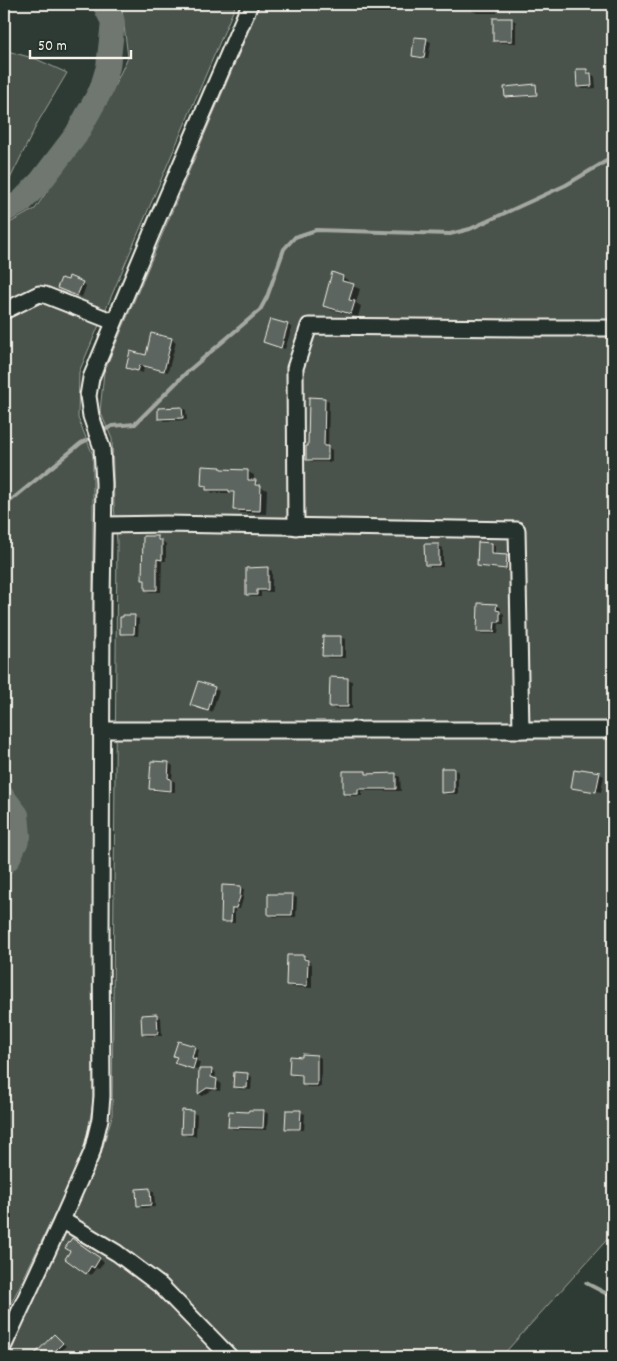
<svg xmlns="http://www.w3.org/2000/svg" width="617" height="1361" viewBox="0 0 617 1361" font-family="Dekko,sans-serif">
	<style>
		.green { fill: #48524c; stroke: #9ea29a }
		.shadow { fill: #0007 }
		.lines { fill: none; stroke-linecap: round; stroke-linejoin: round }
		.stream { stroke: #a4a8a0; stroke-width: 4 }
		.river { stroke: #6f7770; stroke-width: 24 }
		.building { fill: #5c655e; stroke: #f4f1e8 }
		.street-casing { stroke: #f4f1e8; stroke-width: 19 }
		.street { stroke: #26332d; stroke-width: 15 }
	</style>
	<rect width="100%" height="100%" fill="#2e3b34"/>
	<filter id="ink" filterUnits="userSpaceOnUse"><feTurbulence type="fractalNoise" baseFrequency=".02" numOctaves="2"/><feDisplacementMap in="SourceGraphic" scale="10" xChannelSelector="R" yChannelSelector="G"/><feConvolveMatrix kernelMatrix="1 2 1 2 8 2 1 2 1" color-interpolation-filters="sRGB"/></filter>
	<g filter="url(#ink)">
		<g class="green">
			<path d="M119,4h117l-157,368 -1,46 15,37v647l-9,52 -80,164v-1092l31,-17 71,-105 22,-47 -6,-47z"/>
			<path d="M260,4h353v1229l-112,124h-495l94,-200 12,-41 5,-574 -3,-38 -2,-65 -12,-28 4,-39z"/>
			<path d="M4,50l32,9 31,14 -29,49 -29,59 -5,1z"/>
		</g>
		<g class="shadow">
			<path d="M472,4h25v9h-20l-5,-2z"/>
			<path d="M512,19l4,3v21h-17l-5,-3z"/>
			<path d="M426,40l5,2 -3,17 -10,-1 -4,-2z"/>
			<path d="M587,70l8,7 1,11 -14,1 -4,-2z"/>
			<path d="M536,86l1,1 1,8 -30,3 -2,-1z"/>
			<path d="M4,273l5,10 -5,2z"/>
			<path d="M343,277l6,4 -1,3 12,5 -4,14 5,3 -3,11 -27,-7 -7,-4z"/>
			<path d="M82,283l4,3 -4,11 -19,-7z"/>
			<path d="M288,325l4,3 -7,21 -20,-7z"/>
			<path d="M171,339l5,3 -8,30 -24,-5 -1,6 -15,-5 19,-11z"/>
			<path d="M310,398l15,1 4,2 -1,47 4,2v12h-20l-5,-2 2,-12z"/>
			<path d="M182,408l4,2 1,10 -23,1 -4,-3z"/>
			<path d="M221,468l4,3 23,1 6,3v7l7,3v2l6,3 -1,24 -25,-1 -7,-4 1,-16h-22l-11,-8z"/>
			<path d="M144,537h14l8,7v17h-4l-1,31h-11l-4,-3v-8l-3,-1z"/>
			<path d="M492,544l3,2v10l12,1 3,2 -1,11 -27,-3 -3,-2z"/>
			<path d="M439,546l4,2v19h-13l-4,-3z"/>
			<path d="M268,569l4,2v21h-11v5h-9l-4,-2z"/>
			<path d="M496,605l5,3v4l3,2v10h-5l-1,10h-16l-4,-3z"/>
			<path d="M134,617l5,2 -1,17 -13,-1 -4,-2z"/>
			<path d="M340,637l5,2v19h-17l-4,-3z"/>
			<path d="M348,679l4,2v28h-18l-4,-3z"/>
			<path d="M199,683l20,8 -7,21 -16,-5z"/>
			<path d="M169,763l4,3 -1,14 3,2v10l-21,-1 -4,-3z"/>
			<path d="M454,769l4,3v22h-11l-4,-2z"/>
			<path d="M344,773h22l4,2h26l4,2 1,14h-39v5h-14l-4,-2z"/>
			<path d="M599,774l5,2 -3,16 -25,-5v2l-3,-2z"/>
			<path d="M240,887l4,2 -1,10 -3,10h-5v14h-9l-4,-2z"/>
			<path d="M292,895l5,3 -1,19h-22l-5,-3z"/>
			<path d="M304,956l4,3v2l4,3v24l-20,-1 -4,-2z"/>
			<path d="M157,1016l4,2 1,18h-15l-4,-2z"/>
			<path d="M179,1042l20,8 -3,10 4,3 -2,7 -22,-7 2,-6z"/>
			<path d="M317,1056l4,2v29h-14l-4,-3v-8h-8l-4,-3 13,-15z"/>
			<path d="M200,1070h12l4,3 -1,7 6,3 -1,8 -8,-1 -9,6 -4,-2z"/>
			<path d="M247,1074l5,3 -1,13 -12,-1 -4,-2z"/>
			<path d="M264,1111l4,3 -1,16 -34,-1 -4,-3 21,-12z"/>
			<path d="M192,1112l5,3 -1,21h-9l-5,-3z"/>
			<path d="M300,1112l5,2 -1,16h-13l-4,-2z"/>
			<path d="M150,1189l4,3 1,15 -13,1 -4,-3z"/>
			<path d="M76,1242l28,20 -5,7 -3,-1 -5,7 -4,-3z"/>
			<path d="M58,1339l8,7 -11,11h-10l-6,-6z"/>
		</g>
		<g class="lines">
			<g class="stream">
				<path d="M101,432l11,-6 23,-2 52,-52 73,-62 7,-13 17,-48 11,-12 21,-7 134,4 20,-5 96,-44 47,-28"/>
				<path d="M4,506l77,-63 14,-7"/>
				<path d="M586,1283l27,14"/>
			</g>
			<g class="river">
				<path d="M4,211l17,-9 20,-21 35,-46 25,-45 7,-23 5,-45 -9,-18"/>
				<path d="M4,798l13,17 2,21 -11,23 -4,4"/>
			</g>
		</g>
		<g class="building">
			<rect x="493" y="18" width="19" height="23"/>
			<path d="M414,37l13,1 -3,20 -12,-2z"/>
			<path d="M576,69h11v4h4l1,13 -15,1z"/>
			<path d="M536,84l1,11 -32,2 -1,-10z"/>
			<path d="M332,272l11,4 -1,5 12,3 -5,16 6,1 -4,13 -28,-8z"/>
			<path d="M69,276l14,6 -6,14 -20,-8 4,-10 7,2z"/>
			<path d="M270,319l18,5 -7,24 -18,-6z"/>
			<path d="M151,333l21,5 -8,33 -24,-6 -2,6 -12,-3 4,-17 16,4z"/>
			<path d="M309,397l16,1 -1,48h4v14h-22v-14h2z"/>
			<path d="M182,407l1,11 -25,1v-11z"/>
			<path d="M202,466l19,1v2l27,1v10h8l-1,5h6l-1,26 -27,-1 1,-18h-5v-2h-23v-4l-5,-1z"/>
			<path d="M143,536h15v4h4v20l-5,-1v31h-12v-10h-3z"/>
			<path d="M478,542l14,1v11l15,1 -1,14 -29,-3z"/>
			<path d="M424,544h15v21h-14z"/>
			<path d="M268,567v23h-11v5h-11v-27z"/>
			<path d="M478,603l19,1 -1,6 4,1v11h-5l-1,10h-17z"/>
			<path d="M123,615h12l-1,19h-14v-17h3z"/>
			<path d="M323,636h18v20h-19z"/>
			<path d="M330,677l18,1v29h-19z"/>
			<path d="M198,681l17,6 -7,24 -18,-6z"/>
			<path d="M151,761l18,1 -1,16 3,1v12l-22,-2z"/>
			<path d="M441,768h13v24l-13,1z"/>
			<path d="M581,769l19,3 -4,20 -25,-4 3,-18 6,1z"/>
			<path d="M343,771h23v3l30,-1v16h-38v5h-15z"/>
			<path d="M222,885l19,1 -1,11 -4,11h-4l-1,14h-10z"/>
			<path d="M268,894h25l-1,21h-24z"/>
			<path d="M287,955h17v4l4,1 -1,26 -21,-1z"/>
			<path d="M157,1014l1,20h-16l-1,-19z"/>
			<path d="M178,1041l17,5 -3,12 4,1 -3,10 -19,-6 3,-6 -4,-1z"/>
			<path d="M302,1054l15,1v30h-15v-10l-13,-1 1,-18 12,1z"/>
			<path d="M199,1069h13l-1,8 6,2 -1,10 -9,-1 -9,6z"/>
			<path d="M234,1072l14,1 -1,15 -14,-1z"/>
			<path d="M182,1110l11,1 -1,23h-11z"/>
			<path d="M249,1110h15l-1,18 -35,-1 1,-16 19,1z"/>
			<path d="M286,1110h15l-1,19h-15z"/>
			<path d="M150,1188l1,17 -14,1 -1,-17z"/>
			<path d="M72,1238l28,20 -6,10 -3,-2 -5,8 -21,-15 5,-8 -5,-3z"/>
			<path d="M54,1334l9,9 -14,14h-17z"/>
		</g>
		<g class="lines">
			<g class="street-casing">
				<g id="street">
					<path d="M4,311l35,-17 6,1 69,27"/>
					<path d="M104,525l62,-1 351,6 4,200"/>
					<path d="M296,527l-1,-159 14,-42 211,2h93"/>
					<path d="M102,730h511"/>
					<path d="M62,1220l55,33 44,33 69,71"/>
					<path d="M4,1345l58,-125 30,-68 8,-33 2,-23 -1,-160 1,-336 2,-116 -2,-36 -11,-32 -3,-20 3,-18 64,-153 95,-221"/>
				</g>
			</g>
			<use href="#street" class="street"/>
		</g>
	</g>
	<rect width="617" height="1361" fill="none" stroke="#26332d" stroke-width="20"/>
	<rect x="10" y="10" width="597" height="1341" fill="none" stroke="#f4f1e8" stroke-width="2" filter="url(#ink)"/>
	<path d="M30 50v8h101v-8" fill="none" stroke="#f4f1e8" stroke-width="2.5"/>
	<text x="38" y="50" font-size="15" fill="#f4f1e8" stroke="#26332d" stroke-width="4" paint-order="stroke">50 m</text>
</svg>
